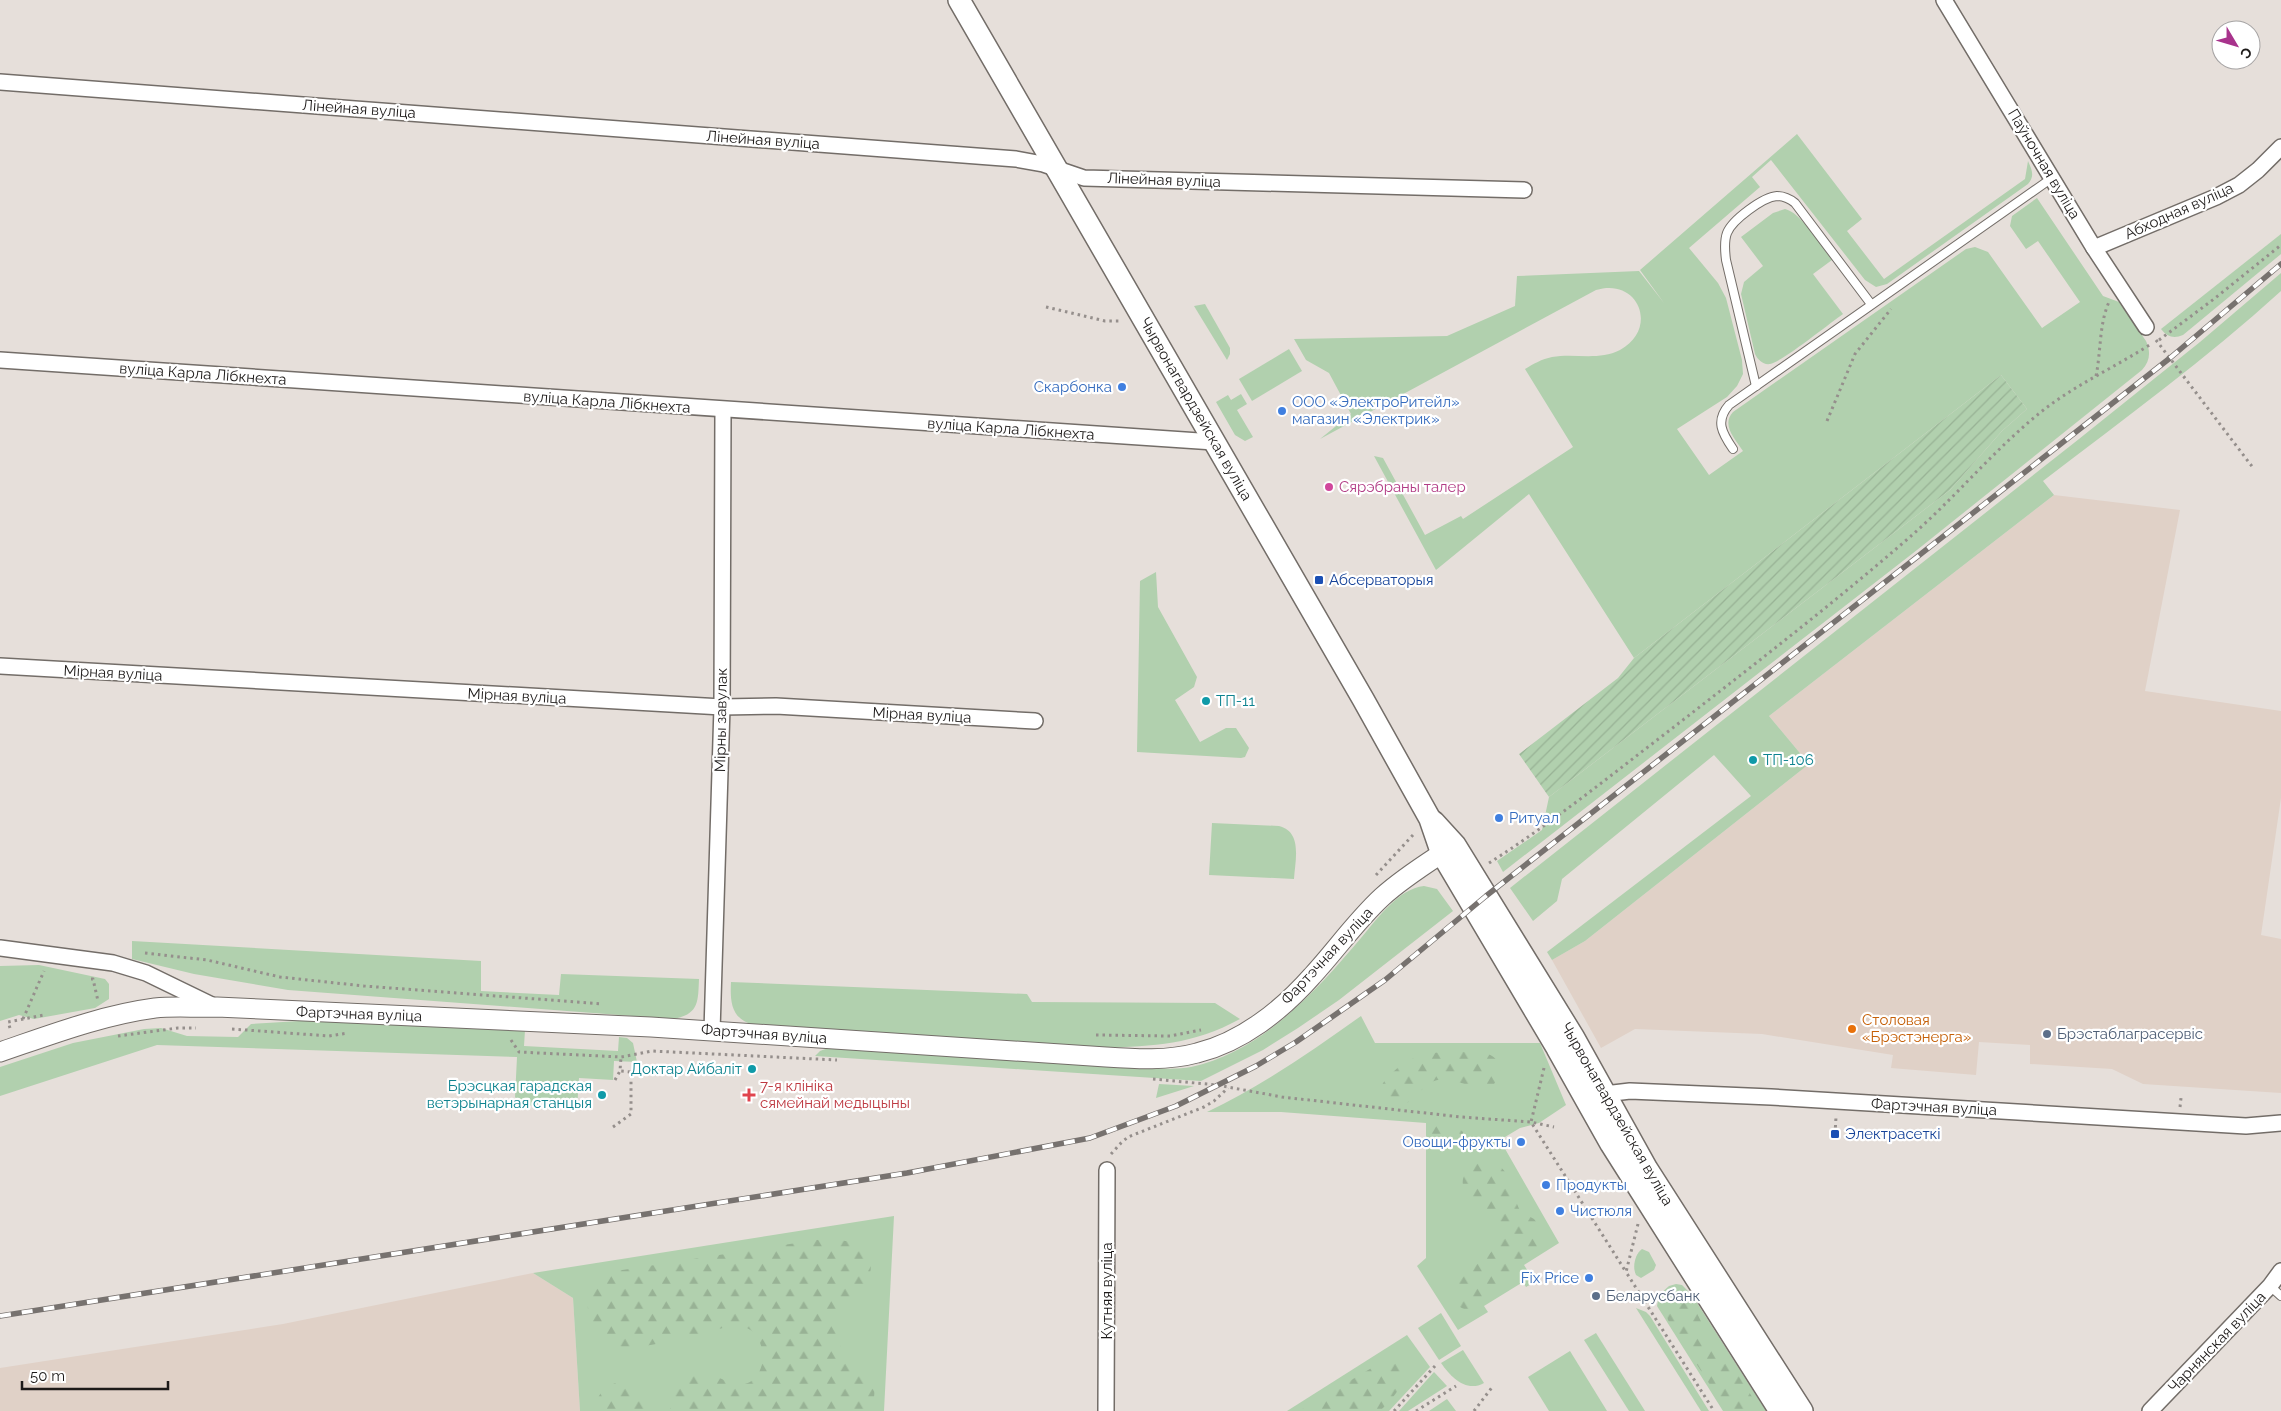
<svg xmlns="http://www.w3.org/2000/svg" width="2281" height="1411" viewBox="0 0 2281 1411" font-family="Raleway,sans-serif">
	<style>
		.built { fill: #e0d1c7 }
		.green { fill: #b1d0ae }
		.forest { fill: url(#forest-firs) }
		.garden { fill: url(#garden-furrows) }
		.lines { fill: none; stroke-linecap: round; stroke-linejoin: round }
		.service-casing { stroke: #736d68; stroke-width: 10 }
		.minor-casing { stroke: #736d68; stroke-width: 18 }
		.tertiary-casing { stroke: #736d68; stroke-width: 21 }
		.secondary-casing { stroke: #736d68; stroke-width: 24 }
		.path { stroke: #958f8c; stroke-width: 3; stroke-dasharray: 2.5 4; stroke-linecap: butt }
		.service { stroke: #fff; stroke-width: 8 }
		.minor { stroke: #fff; stroke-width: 15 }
		.tertiary { stroke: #fff; stroke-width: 19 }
		.secondary { stroke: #fff; stroke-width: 21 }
		.rail-casing { stroke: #77726f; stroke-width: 5.5 }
		.rail { stroke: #fff; stroke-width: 4; stroke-dasharray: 11; stroke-linecap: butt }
		.shop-dot { fill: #3f7fe0; stroke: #fff; stroke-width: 2 }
		.hotel-dot { fill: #d1479c; stroke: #fff; stroke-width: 2 }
		.transit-dot { fill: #1a4fb4; stroke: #fff; stroke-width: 2 }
		.culture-dot { fill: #0f9aa8; stroke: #fff; stroke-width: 2 }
		.food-dot { fill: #e8710a; stroke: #fff; stroke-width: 2 }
		.service-dot { fill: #5c6f8a; stroke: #fff; stroke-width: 2 }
		.health-dot { fill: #e0444e; stroke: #fff; stroke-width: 2 }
		.labels { text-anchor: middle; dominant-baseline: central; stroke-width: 4.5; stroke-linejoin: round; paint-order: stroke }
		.street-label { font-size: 15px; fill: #1d1a19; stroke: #fff }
		.shop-label { font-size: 15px; fill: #366cbe; stroke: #fff; text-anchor: start }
		.hotel-label { font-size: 15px; fill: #b23c85; stroke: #fff; text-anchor: start }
		.transit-label { font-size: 15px; fill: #164399; stroke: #fff; text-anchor: start }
		.culture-label { font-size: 15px; fill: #0d838f; stroke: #fff; text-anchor: start }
		.food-label { font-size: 15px; fill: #c56008; stroke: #fff; text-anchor: start }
		.service-label { font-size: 15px; fill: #4e5e75; stroke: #fff; text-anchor: start }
		.health-label { font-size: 15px; fill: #be3a42; stroke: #fff; text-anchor: start }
	</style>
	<defs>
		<pattern id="forest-firs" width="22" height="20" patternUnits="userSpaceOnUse" patternTransform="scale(1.25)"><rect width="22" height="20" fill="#b1d0ae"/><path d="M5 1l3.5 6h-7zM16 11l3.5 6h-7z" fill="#98b295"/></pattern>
		<pattern id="garden-furrows" width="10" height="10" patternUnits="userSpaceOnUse" patternTransform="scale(1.25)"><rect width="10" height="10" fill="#b1d0ae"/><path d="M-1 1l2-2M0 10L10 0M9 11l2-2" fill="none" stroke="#98b295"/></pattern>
	</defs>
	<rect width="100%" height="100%" fill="#e6dfda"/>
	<g class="built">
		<path d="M2054,495l126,15 -35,181 136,20v87l-20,137 20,4v154l-138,-9 -31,-15 -82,-5v-19l-51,-3 -3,33 -85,-7 2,-13 -131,-21 -127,-5 -34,19 -49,-88 33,-19 224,-177 -40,-48z"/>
		<path d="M533,1273l40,25 7,113h-580v-43l283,-44z"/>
	</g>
	<g class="green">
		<path d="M1797,134l65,85 -15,12 37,48 141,-100 3,-18c4,9 7,15 0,23l-141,100 -11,3 -11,-7 -94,-120 -19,17 8,10 -71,61 29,35 8,15 16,62 1,14 -6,12 -10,11 -50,32 32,46 34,-24c-8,-12 -22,-26 -10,-39l233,-163 9,-2 13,5 54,76 38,-26 -42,-61 -12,8 -16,-23 2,-10 25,-18 66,98 16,6 27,39c5,11 4,20 -4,29l-225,180 -414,322 -6,-11 45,-31 7,-33 401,-307 52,-59 25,-22 -26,-34 -367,283 -105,-164 -93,76 -62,-114 9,2 42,77 36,-19 2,3 110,-72 -48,-78c8,-5 17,-10 27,-12 23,-4 46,4 68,-7 39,-21 19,-73 -24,-60l-276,149 31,-25 -22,-41 -23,-13 -12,-21 153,-3 68,-30 2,-30 122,-5 25,32 -24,-33z"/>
		<path d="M1785,209c17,4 36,37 47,51l-19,14 30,40c-13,9 -61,48 -73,50 -7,1 -12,-4 -15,-10l-14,-60 3,-12 19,-16 -22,-29 32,-24z"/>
		<path d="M2281,234v20l-98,81c-9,4 -16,2 -22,-6z"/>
		<path d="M2281,273v18c-75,68 -157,128 -238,190l11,14 -285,221 40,48 -224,177 -33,19 -5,-8 204,-156 -37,-41 -152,124 -5,22 -24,20 -23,-33 569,-449 121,-97z"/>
		<path d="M1205,304l25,44v6l-3,6 -33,-54z"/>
		<path d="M1289,349l13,22 -50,30 -13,-22z"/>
		<path d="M1241,394l6,10 -10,6 16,27 -8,4 -10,-6 -19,-33 12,-7 3,5z"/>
		<path d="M1156,572l2,35 39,70 -3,10 -19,13 25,42 26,-14h10l13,20 -4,9 -4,1 -104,-6 3,-171z"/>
		<path d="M1212,823l67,3c24,6 16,35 15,53l-85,-4z"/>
		<path d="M1424,886l13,3 16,22 -114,89 -41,28 -35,22 -62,31 -386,-25 5,-5 8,-3 314,20c16,0 34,2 49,-1 72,-16 125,-76 170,-129 17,-20 37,-49 63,-52z"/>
		<path d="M132,941l349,20v30l78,4 2,-21 138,5c-1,23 0,36 -27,40l-384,-29 -94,-16 -62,-15z"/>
		<path d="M39,965l66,14 4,5v15l-14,9 -61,11 -15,-4 -19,6v-55z"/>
		<path d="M731,982l296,12 5,8 183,1 25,16c-48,26 -85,27 -138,29l-348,-23c-23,-6 -24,-23 -23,-43z"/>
		<path d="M1361,1016l14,27h165l26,62 -27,18 -19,5 -20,12 59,103 -35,22 11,17 -9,5 -3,-5 -39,24 4,6 -30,18 -41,-64 9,-8v-135l-145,-11h-74c55,-26 105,-61 154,-96z"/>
		<path d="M316,1020l209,10 -1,16 94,5 1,-14 8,1 6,5 4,19 -23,-1 -1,19 -34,-2 -2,31 -55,-4 -7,-8 2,-40 -360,-12 -157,51v-29l73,-24 71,-14 17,-1 26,8 51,1 13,-13z"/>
		<path d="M1159,1084l35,2 -38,12z"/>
		<path d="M894,1216l-10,195h-304l-7,-113 -40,-25z"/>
		<path d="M1642,1249l7,3 7,13 -2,5 -13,8 -5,-3c-4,-8 -1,-21 6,-26z"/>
		<path d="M1676,1284l6,1 10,10 74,116h-43l-66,-105 2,-11 10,-9z"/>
		<path d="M1636,1308l10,4 4,4 59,95h-8z"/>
		<path d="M1441,1313l20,33 -22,14 -21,-32z"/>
		<path d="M1596,1333l49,78h-16l-45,-71z"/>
		<path d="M1407,1335l23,32 -41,44h-102z"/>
		<path d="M1463,1350l21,33c-18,10 -33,-6 -43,-20z"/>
		<path d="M1570,1351l37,60h-58l-21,-34z"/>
		<path d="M1434,1372l13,14 -39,25h-9z"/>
		<path d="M1447,1399l9,12h-27z"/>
	</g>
	<g class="forest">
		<path d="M1482,1052c18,4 24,18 12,32 -24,10 -40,-11 -60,-3 -17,6 -33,44 -53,17 -3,-10 2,-16 9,-23 26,-28 57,-23 92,-23z"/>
		<path d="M1441,1123l13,1 9,8v9l-6,8 -17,2 -9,-5c-4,-10 1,-18 10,-23z"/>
		<path d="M1485,1159c30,8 24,33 36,53l13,7 6,8 2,7 -3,12 -20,15 -7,18 -6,8 -28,19 -11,4c-6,-2 -9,-3 -11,-10 -5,-23 23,-34 35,-48 5,-5 7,-10 9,-17 -3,-24 -50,-35 -34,-64 4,-8 11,-11 19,-12z"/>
		<path d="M816,1240c19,0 44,-3 53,18 4,9 1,18 -4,25 -13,18 -36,29 -28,55 9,31 51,27 33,73h-200c1,-9 5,-17 10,-25 22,-32 49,8 70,-4 17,-10 16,-39 2,-51 -5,-4 -12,-5 -18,-5 -30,4 -98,30 -124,18 -12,-6 -18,-19 -21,-31 -5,-17 1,-29 14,-40z"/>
		<path d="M1679,1292l6,3 8,10 15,31 17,18 36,57h-34l-59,-91c-3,-9 -5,-17 1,-25z"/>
		<path d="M1394,1356l8,5c7,21 -8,36 -22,50h-81l86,-51z"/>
		<path d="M621,1382c14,4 21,16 24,29h-52c4,-15 11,-27 28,-29z"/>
	</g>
	<path class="garden" d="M2001,375l26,34 -25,22 -52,59 -401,307 -30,-43 99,-76 16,-20z"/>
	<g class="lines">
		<g class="service-casing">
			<g id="service">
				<path d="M1756,386l-30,-126c-1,-8 -2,-19 1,-27 5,-13 36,-36 50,-37 7,0 13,3 18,7l76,101"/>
				<path d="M1733,449c-11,-16 -18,-28 -4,-44l323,-227"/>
				<path d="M2270,1286l11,10"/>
			</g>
		</g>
		<g class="minor-casing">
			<g id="minor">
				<path d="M1944,0l150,248 52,79"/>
				<path d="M0,82l1016,77 27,5 41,14 440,12"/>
				<path d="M2094,248l122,-51 23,-12 19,-15 23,-23"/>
				<path d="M0,360l1214,82"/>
				<path d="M0,666l722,41 54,-1 259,15"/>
				<path d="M0,948l113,15 33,10 70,34"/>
				<path d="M712,1031l10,-324 1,-297"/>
				<path d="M1598,1100l15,-7 17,-2 141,6 475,29 35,-3"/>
				<path d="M1106,1411l1,-241"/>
				<path d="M2150,1411l120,-125 11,-15"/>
			</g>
		</g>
		<g class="tertiary-casing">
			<path id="tertiary" d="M0,1052c50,-17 102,-37 155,-44 20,-2 42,0 62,-1l434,20 455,30c30,2 62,4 91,-4 45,-11 85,-43 115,-77 24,-26 44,-55 70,-79 22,-20 47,-35 71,-51"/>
		</g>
		<g class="secondary-casing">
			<g id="secondary">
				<path d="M959,0l404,699 67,120 12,35 115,194 54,96 169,267"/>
				<path d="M1434,822l21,23 119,193 73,131 155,242"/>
			</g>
		</g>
		<g class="path">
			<path d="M1046,307l59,14h16"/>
			<path d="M2156,340l98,129"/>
			<path d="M2159,340l55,-41 67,-54"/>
			<path d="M2096,376c5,-24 3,-52 13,-74"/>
			<path d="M1827,421l28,-67 36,-45"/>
			<path d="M1489,863c63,-40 121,-87 181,-133 81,-63 163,-126 241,-194 47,-41 86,-90 135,-128 33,-25 71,-42 105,-64"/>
			<path d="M1376,875l37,-40"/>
			<path d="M145,953l62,7 73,17 84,9 239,18"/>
			<path d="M91,979h2l5,22"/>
			<path d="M23,1019l21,-48"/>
			<path d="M10,1028l-2,-6 36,-7"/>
			<path d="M232,1029l97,7 19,-3"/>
			<path d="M1096,1035l74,1 31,-6"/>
			<path d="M118,1036l60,-8h18"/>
			<path d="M511,1040l8,12 102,5 31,-6 185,9"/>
			<path d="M1544,1068l-13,54 95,150"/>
			<path d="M1153,1079l64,6 65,12 179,20 70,5 23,5"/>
			<path d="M615,1080l5,-9"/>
			<path d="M2180,1107l1,-9"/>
			<path d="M613,1127l18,-13v-42l-11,-1 1,-14"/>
			<path d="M1835,1134l1,-17"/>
			<path d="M1111,1154l10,-11 7,-6 76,-30 10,-6 14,-13"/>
			<path d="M1638,1224l-12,48 88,139"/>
			<path d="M1394,1411l41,-45"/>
			<path d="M1416,1411l40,-25"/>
			<path d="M1474,1411l19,-25"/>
		</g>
		<use href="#service" class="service"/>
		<use href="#minor" class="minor"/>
		<use href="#tertiary" class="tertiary"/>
		<use href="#secondary" class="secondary"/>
		<g class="rail-casing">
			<path id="rail" d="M0,1316l907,-143 183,-35 86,-32 80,-40 40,-24 89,-62 101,-84 684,-538 111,-94"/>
		</g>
		<use href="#rail" class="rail"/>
	</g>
	<g class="shop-dot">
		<circle cx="1122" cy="387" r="5"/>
		<circle cx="1282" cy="411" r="5"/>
		<circle cx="1499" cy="818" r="5"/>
		<circle cx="1521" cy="1142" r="5"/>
		<circle cx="1546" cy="1185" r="5"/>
		<circle cx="1560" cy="1211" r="5"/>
		<circle cx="1589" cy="1278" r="5"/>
	</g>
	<circle class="hotel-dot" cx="1329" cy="487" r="5"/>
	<g class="transit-dot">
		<rect x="1314" y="575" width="10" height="10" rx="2.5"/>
		<rect x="1830" y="1129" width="10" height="10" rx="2.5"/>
	</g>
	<g class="culture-dot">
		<circle cx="1206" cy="701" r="5"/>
		<circle cx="1753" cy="760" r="5"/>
		<circle cx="752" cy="1069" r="5"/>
		<circle cx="602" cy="1095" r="5"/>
	</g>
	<circle class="food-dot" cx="1852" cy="1029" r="5"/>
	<g class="service-dot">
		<circle cx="2047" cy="1034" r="5"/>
		<circle cx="1596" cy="1296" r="5"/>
	</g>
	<path class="health-dot" d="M746.5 1087.5h5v5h5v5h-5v5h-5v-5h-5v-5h5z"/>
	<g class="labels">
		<g class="street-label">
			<text transform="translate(359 109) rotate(4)">Лінейная вуліца</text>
			<text transform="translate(763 140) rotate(4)">Лінейная вуліца</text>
			<text transform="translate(2044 164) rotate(59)">Паўночная вуліца</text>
			<text transform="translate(1164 180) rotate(2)">Лінейная вуліца</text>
			<text transform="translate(2179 211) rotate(-24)">Абходная вуліца</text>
			<text transform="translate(203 374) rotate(4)">вуліца Карла Лібкнехта</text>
			<text transform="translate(607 402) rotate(4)">вуліца Карла Лібкнехта</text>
			<text transform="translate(1196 409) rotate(60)">Чырвонагвардзейская вуліца</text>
			<text transform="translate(1011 429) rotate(4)">вуліца Карла Лібкнехта</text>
			<text transform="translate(113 673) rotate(3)">Мірная вуліца</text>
			<text transform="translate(517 696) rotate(3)">Мірная вуліца</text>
			<text transform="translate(922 715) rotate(3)">Мірная вуліца</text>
			<text transform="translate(721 720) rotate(-89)">Мірны завулак</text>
			<text transform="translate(1327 956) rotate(-47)">Фартэчная вуліца</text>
			<text transform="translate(359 1014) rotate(2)">Фартэчная вуліца</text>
			<text transform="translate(764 1034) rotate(4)">Фартэчная вуліца</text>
			<text transform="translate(1934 1107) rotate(3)">Фартэчная вуліца</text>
			<text transform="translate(1617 1114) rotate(60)">Чырвонагвардзейская вуліца</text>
			<text transform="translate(1107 1291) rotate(-90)">Кутняя вуліца</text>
			<text transform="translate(2217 1342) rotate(-46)">Чарнянская вуліца</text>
		</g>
		<g class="shop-label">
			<text x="1112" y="387" text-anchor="end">Скарбонка</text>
			<text x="1292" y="402">ООО «ЭлектроРитейл»<tspan x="1292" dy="17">магазин «Электрик»</tspan></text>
			<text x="1509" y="818">Ритуал</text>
			<text x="1511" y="1142" text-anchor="end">Овощи-фрукты</text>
			<text x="1556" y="1185">Продукты</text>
			<text x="1570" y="1211">Чистюля</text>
			<text x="1579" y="1278" text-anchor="end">Fix Price</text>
		</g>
		<g class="hotel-label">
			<text x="1339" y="487">Сярэбраны талер</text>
		</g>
		<g class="transit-label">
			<text x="1329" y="580">Абсерваторыя</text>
			<text x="1845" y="1134">Электрасеткі</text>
		</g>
		<g class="culture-label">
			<text x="1216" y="701">ТП-11</text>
			<text x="1763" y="760">ТП-106</text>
			<text x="742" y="1069" text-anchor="end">Доктар Айбаліт</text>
			<text x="592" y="1086" text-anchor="end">Брэсцкая гарадская<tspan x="592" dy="17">ветэрынарная станцыя</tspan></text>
		</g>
		<g class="food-label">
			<text x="1862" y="1020">Столовая<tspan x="1862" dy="17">«Брэстэнерга»</tspan></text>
		</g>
		<g class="service-label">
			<text x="2057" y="1034">Брэстаблаграсервіс</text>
			<text x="1606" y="1296">Беларусбанк</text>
		</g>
		<g class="health-label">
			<text x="760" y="1086">7-я клініка<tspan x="760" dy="17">сямейнай медыцыны</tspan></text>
		</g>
	</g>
	<g transform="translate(2236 45) rotate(128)"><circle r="24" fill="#ffffff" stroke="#a5a3a3"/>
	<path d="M0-4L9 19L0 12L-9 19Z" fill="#a8338c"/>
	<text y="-8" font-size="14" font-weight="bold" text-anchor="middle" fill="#1d1a19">С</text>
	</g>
	<path d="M22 1381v8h146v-8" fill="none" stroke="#1d1a19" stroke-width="2.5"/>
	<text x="30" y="1381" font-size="15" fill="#1d1a19" stroke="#ffffff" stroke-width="4" paint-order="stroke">50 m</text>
</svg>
